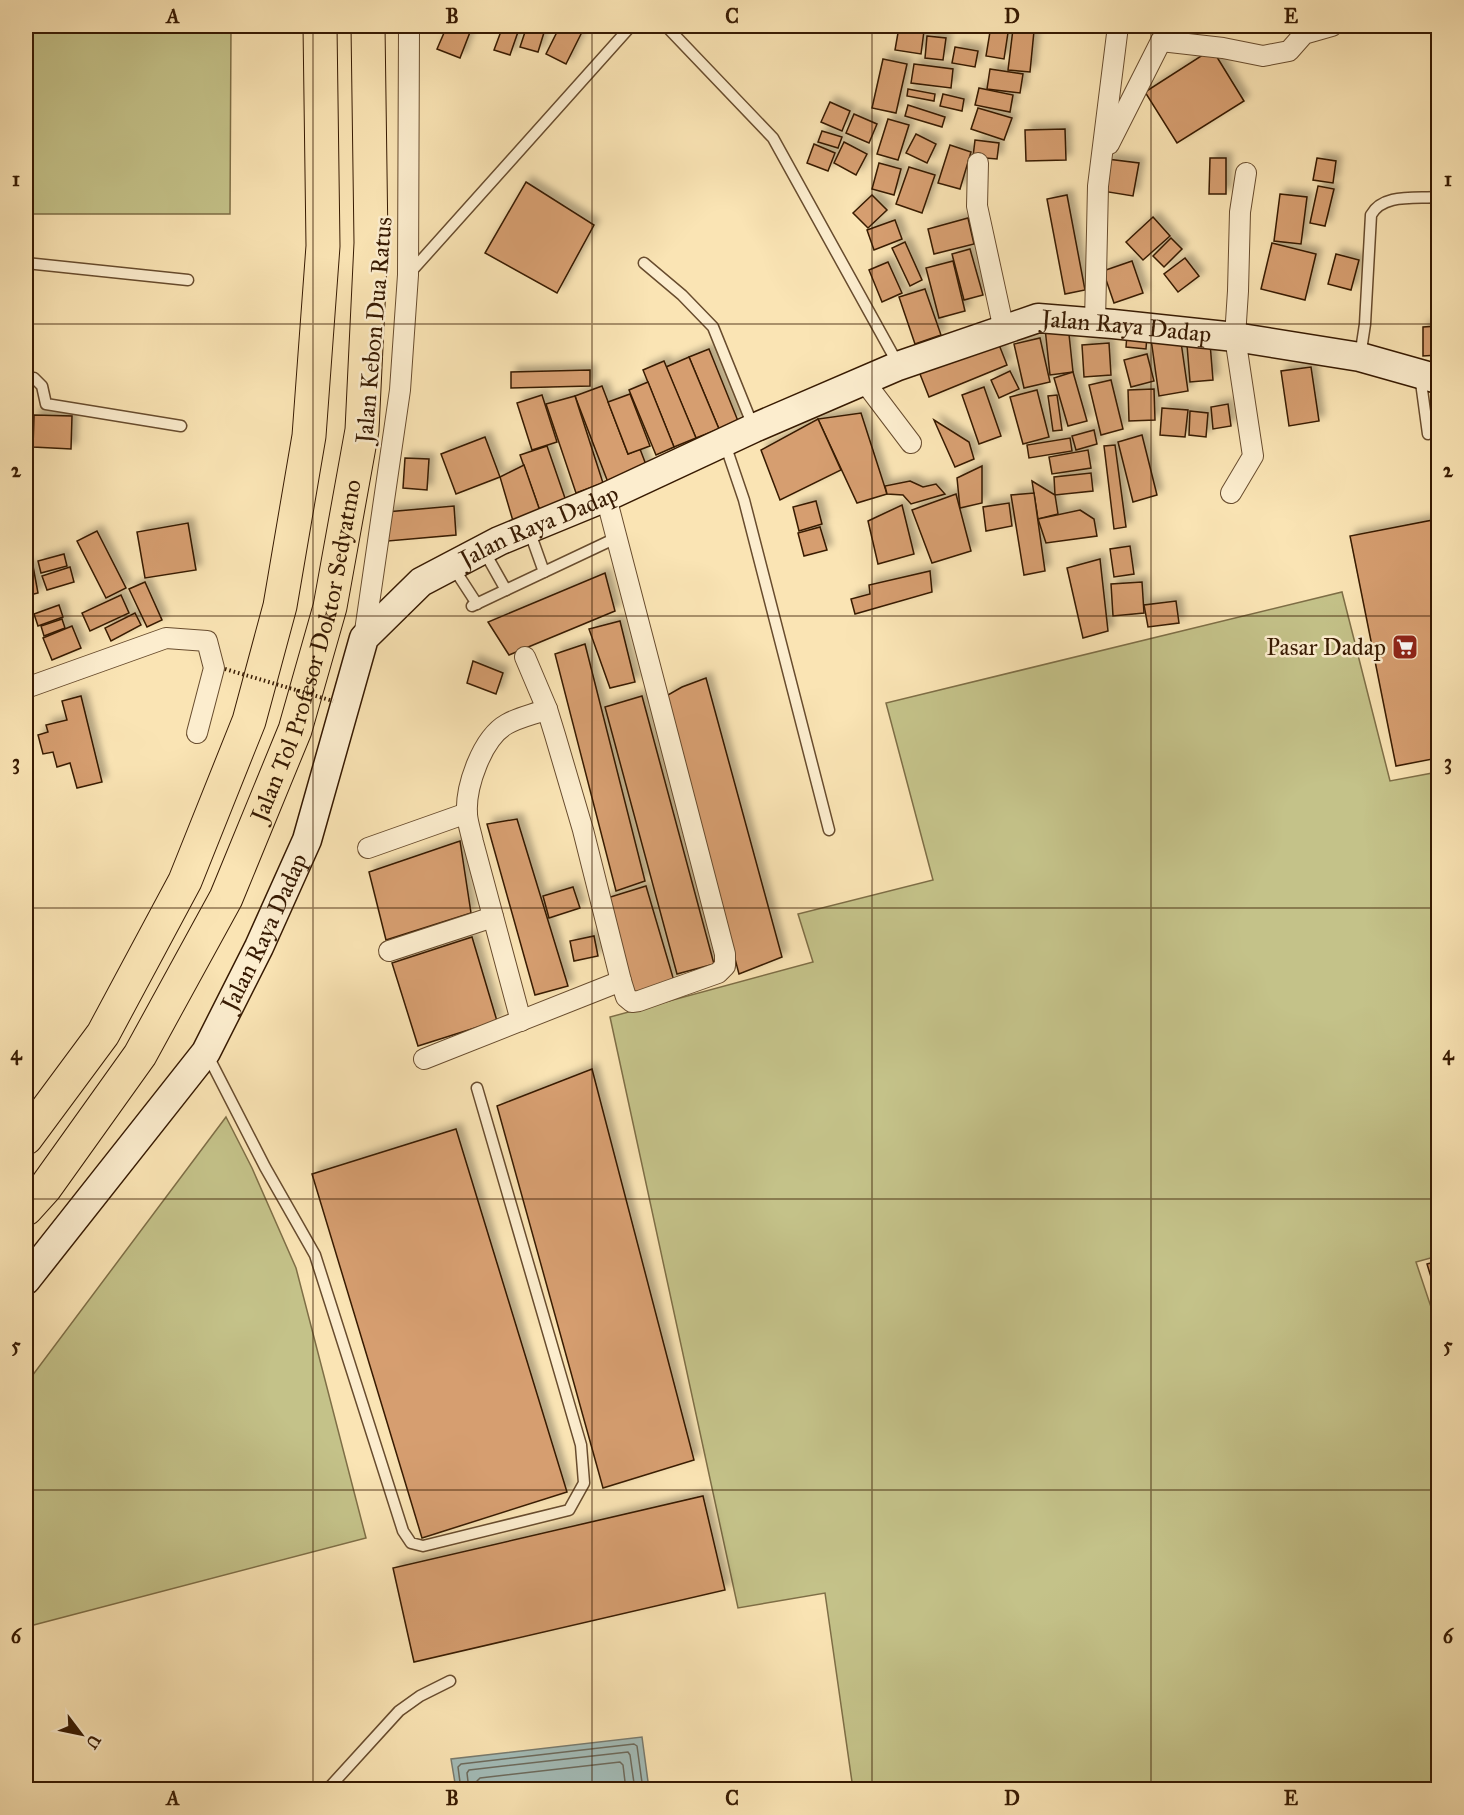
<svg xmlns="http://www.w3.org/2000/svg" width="1464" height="1815" viewBox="0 0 1464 1815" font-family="'IM FELL Great Primer',serif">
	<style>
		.green { fill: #c4c289; stroke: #7e6e46; stroke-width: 1.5 }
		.water { fill: #a3bcb8; stroke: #787b6f; stroke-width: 1.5 }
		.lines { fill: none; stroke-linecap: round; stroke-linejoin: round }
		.shore { stroke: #6d6b5d; stroke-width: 1.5 }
		.building { fill: #d69e6f; stroke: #371a02; stroke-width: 1.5; filter: url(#shadow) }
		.lane-casing { stroke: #684c2e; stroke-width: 13 }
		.street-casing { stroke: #684c2e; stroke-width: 22 }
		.secondary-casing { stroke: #371a02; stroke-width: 31 }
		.highway-casing { stroke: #371a02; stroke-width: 35 }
		.lane { stroke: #fcedce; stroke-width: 10 }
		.street { stroke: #fcedce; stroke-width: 20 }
		.secondary { stroke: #fcedce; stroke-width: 28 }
		.highway { stroke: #fae4b4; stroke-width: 33 }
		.path-bridge { stroke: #371a02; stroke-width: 4; stroke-dasharray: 1.5 3; stroke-linecap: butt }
		.grid { fill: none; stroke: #371a02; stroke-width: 1.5; stroke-opacity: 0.55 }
		.labels { text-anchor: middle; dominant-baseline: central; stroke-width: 5; stroke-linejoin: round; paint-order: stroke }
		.street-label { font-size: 24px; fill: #371a02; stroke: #fcedce }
		.poi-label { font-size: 24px; fill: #371a02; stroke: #fcedce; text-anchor: end }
		.neatline { fill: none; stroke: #371a02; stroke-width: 2 }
		.grid-label { font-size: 20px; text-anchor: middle; font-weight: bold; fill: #371a02 }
	</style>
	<defs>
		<filter id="shadow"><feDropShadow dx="5.5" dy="-5.5" stdDeviation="3" flood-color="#0004"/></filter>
	</defs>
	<rect width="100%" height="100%" fill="#fae4b4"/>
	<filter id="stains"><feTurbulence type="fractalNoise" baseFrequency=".00333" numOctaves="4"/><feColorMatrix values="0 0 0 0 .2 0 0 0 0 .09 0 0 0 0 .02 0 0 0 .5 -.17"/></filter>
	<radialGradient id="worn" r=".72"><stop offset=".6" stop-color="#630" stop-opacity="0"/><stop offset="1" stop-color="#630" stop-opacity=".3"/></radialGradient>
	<g class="green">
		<path d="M26,26h205l-1,188h-204z"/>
		<path d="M1342,592l48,189 48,-9v484l-22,6 22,66v461h-585l-28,-196 -87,15 -128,-591 203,-55 -15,-48 135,-34 -47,-177z"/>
		<path d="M226,1117l26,51 44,100 70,270 -340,89v-243z"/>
	</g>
	<path class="water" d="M642,1737l7,52h-193l-5,-30z"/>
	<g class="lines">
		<g class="shore">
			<path d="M461,1790l-3,-23 3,-3 173,-20 3,2 6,44"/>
			<path d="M469,1790l-2,-17 2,-3 159,-18 2,3 5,35"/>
			<path d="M478,1790l-1,-9 3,-3 140,-16 3,3 3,25"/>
		</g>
	</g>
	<g class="building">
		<path d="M447,26h21l4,1 -12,31 -23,-9z"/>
		<path d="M503,26h17l-10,29 -16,-5z"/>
		<path d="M527,26h19l-8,26 -18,-5z"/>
		<path d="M560,26h25l-19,38 -20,-10z"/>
		<path d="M991,26h18l-5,33 -18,-3z"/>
		<path d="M899,27l25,4 -3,23 -26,-4z"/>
		<path d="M1013,29l21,2 -4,41 -22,-2z"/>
		<path d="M927,36l19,2 -3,22 -18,-2z"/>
		<path d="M955,47l23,4 -3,16 -23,-4z"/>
		<path d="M1212,49l32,52 -67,42 -32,-51z"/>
		<path d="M883,59l24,5 -11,49 -24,-5z"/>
		<path d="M914,64l39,5 -2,19 -40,-5z"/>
		<path d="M990,69l33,5 -3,19 -33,-4z"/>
		<path d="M979,88l34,7 -3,17 -35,-7z"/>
		<path d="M908,89l27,5 -1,7 -27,-5z"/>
		<path d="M943,94l21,5 -2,12 -22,-5z"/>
		<path d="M830,102l20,9 -8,20 -21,-9z"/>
		<path d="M908,105l37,12 -3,10 -37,-11z"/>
		<path d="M978,108l34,10 -8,22 -33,-11z"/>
		<path d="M854,114l23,10 -8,19 -23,-10z"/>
		<path d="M888,119l21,6 -11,35 -21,-6z"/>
		<path d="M1065,129l1,31 -40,1 -1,-31z"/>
		<path d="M822,131l20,6 -4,11 -20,-6z"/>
		<path d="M916,134l20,10 -9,19 -21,-10z"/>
		<path d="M975,140l24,3 -2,16 -24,-2z"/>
		<path d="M844,142l23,12 -11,21 -22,-12z"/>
		<path d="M814,144l21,9 -7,18 -21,-8z"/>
		<path d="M950,145l21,7 -11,37 -22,-6z"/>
		<path d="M1210,158h16v36h-17z"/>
		<path d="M1317,158l19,3 -3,22 -20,-3z"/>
		<path d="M1107,159l32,4 -6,33 -31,-5z"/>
		<path d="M879,163l22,6 -7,26 -22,-6z"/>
		<path d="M909,167l26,8 -13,38 -26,-9z"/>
		<path d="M526,182l68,43 -37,68 -72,-40z"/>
		<path d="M1318,186l16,3 -9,37 -15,-3z"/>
		<path d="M1280,194l27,3 -6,47 -27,-3z"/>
		<path d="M872,195l15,15 -19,18 -15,-15z"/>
		<path d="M1067,195l18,95 -20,4 -18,-95z"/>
		<path d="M1153,217l17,19 -27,24 -17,-18z"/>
		<path d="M968,218l6,26 -40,10 -6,-25z"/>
		<path d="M895,220l7,19 -28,11 -7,-20z"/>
		<path d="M1171,238l11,11 -18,18 -11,-11z"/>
		<path d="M905,242l17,38 -12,6 -18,-38z"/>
		<path d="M1272,243l44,11 -11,46 -44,-11z"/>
		<path d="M970,249l13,46 -19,5 -12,-46z"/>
		<path d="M1336,254l23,6 -8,30 -23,-6z"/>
		<path d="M1185,258l14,18 -21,16 -14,-18z"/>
		<path d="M953,261l12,50 -26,7 -13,-50z"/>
		<path d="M1132,261l11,32 -29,10 -11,-32z"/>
		<path d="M888,262l14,31 -20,9 -13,-32z"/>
		<path d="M925,289l16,46 -26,9 -16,-47z"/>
		<path d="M1068,325l5,47 -23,3 -5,-47z"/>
		<path d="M1438,326v29l-15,1v-29z"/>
		<path d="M1127,334l20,1 -1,14 -20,-2z"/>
		<path d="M1180,335l8,56 -29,5 -8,-57z"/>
		<path d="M996,337l11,28 -78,32 -11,-28z"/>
		<path d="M1040,338l10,44 -26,6 -10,-44z"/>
		<path d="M1109,343l2,32 -27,2 -2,-32z"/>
		<path d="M1210,343l3,37 -23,2 -3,-37z"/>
		<path d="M709,349l29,72 -19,8 -30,-72z"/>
		<path d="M1147,354l7,27 -23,6 -7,-27z"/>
		<path d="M689,357l30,72 -23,9 -30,-71z"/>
		<path d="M664,361l32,77 -22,9 -31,-77z"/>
		<path d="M1311,367l8,54 -30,5 -8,-55z"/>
		<path d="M590,370v16l-79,2v-16z"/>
		<path d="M1010,371l9,18 -20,9 -8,-18z"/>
		<path d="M1073,372l14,49 -19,5 -14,-48z"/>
		<path d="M1111,380l12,49 -22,6 -12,-50z"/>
		<path d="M648,382l26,65 -18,8 -27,-65z"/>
		<path d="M602,386l26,68 12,-5 8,21 -39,15 -34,-89z"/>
		<path d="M984,387l17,49 -22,8 -17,-49z"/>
		<path d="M1154,389l1,31 -26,1 -1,-31z"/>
		<path d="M1037,390l12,47 -26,7 -13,-47z"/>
		<path d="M630,394l20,52 -22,8 -20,-52z"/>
		<path d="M542,395l15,47 -25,8 -15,-47z"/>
		<path d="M1057,395l5,35 -9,1 -5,-35z"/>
		<path d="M575,396l28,87 -27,10 -30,-89z"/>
		<path d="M1228,404l3,22 -18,3 -2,-22z"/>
		<path d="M1162,408l26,2 -3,27 -25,-2z"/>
		<path d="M1190,411l18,2 -2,24 -17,-2z"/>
		<path d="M861,413l26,81 -30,9 -39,-84z"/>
		<path d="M34,415l38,1 -1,33 -38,-2z"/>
		<path d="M818,419l23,51 -61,30 -19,-50z"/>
		<path d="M934,420l35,22 5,17 -19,8z"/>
		<path d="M1094,430l3,14 -21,6 -4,-14z"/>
		<path d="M1142,435l15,60 -24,7 -15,-60z"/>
		<path d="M485,437l15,40 -44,17 -15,-40z"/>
		<path d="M1070,438l2,13 -43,7 -2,-13z"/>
		<path d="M1115,445l11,82 -12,2 -10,-83z"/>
		<path d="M547,446l19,55 -26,10 -20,-56z"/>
		<path d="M1088,450l3,18 -39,6 -3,-17z"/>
		<path d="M405,458l24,1 -2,31 -24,-2z"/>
		<path d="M524,465l16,46 -27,10 -13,-44z"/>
		<path d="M982,466v37l-22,5 -3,-30z"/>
		<path d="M1091,473l2,18 -38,4 -1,-18z"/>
		<path d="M910,481l13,6 13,-3 9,10 -34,10 -8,-9 -16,-1 -2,-8z"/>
		<path d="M1032,481l23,14 3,19 -20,5z"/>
		<path d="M1034,493l11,78 -21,4 -13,-80z"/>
		<path d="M956,494l15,57 -39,12 -20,-53z"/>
		<path d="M816,501l6,23 -23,7 -6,-24z"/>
		<path d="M1009,503l3,23 -26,5 -3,-24z"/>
		<path d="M902,505l12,49 -36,10 -10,-43z"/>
		<path d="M454,506l2,29 -68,6 -2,-29z"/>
		<path d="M1080,510l14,9 3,17 -51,7 -8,-24z"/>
		<path d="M1438,519v239l-42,8 -46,-230z"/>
		<path d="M188,523l8,47 -51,8 -8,-46z"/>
		<path d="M820,527l7,23 -23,6 -6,-23z"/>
		<path d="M97,531l29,57 -20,10 -29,-57z"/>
		<path d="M1130,546l4,28 -20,3 -4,-28z"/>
		<path d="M64,554l3,12 -26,7 -3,-12z"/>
		<path d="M1100,559l8,72 -25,7 -16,-70z"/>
		<path d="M33,566l5,27 -12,3v-29z"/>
		<path d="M70,567l4,15 -27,8 -5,-14z"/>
		<path d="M930,571l2,21 -77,22 -4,-15 19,-5 -1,-9z"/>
		<path d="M605,573l10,38 -106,44 -21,-33z"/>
		<path d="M145,582l17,38 -15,7 -18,-38z"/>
		<path d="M1142,582l2,31 -31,3 -2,-32z"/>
		<path d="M121,595l8,18 -39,18 -8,-18z"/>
		<path d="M1176,601l3,22 -31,4 -4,-22z"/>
		<path d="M59,605l4,12 -25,9 -4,-12z"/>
		<path d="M135,613l6,12 -30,16 -6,-13z"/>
		<path d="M62,619l3,9 -21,8 -3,-10z"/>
		<path d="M620,621l15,61 -25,6 -21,-59z"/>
		<path d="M72,626l9,22 -29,12 -9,-22z"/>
		<path d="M585,644l60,237 -29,10 -61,-237z"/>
		<path d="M473,661l30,12 -7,21 -29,-11z"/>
		<path d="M706,678l76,279 -43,17 -73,-278 16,-9z"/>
		<path d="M81,696l21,86 -25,6 -7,-25 -13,4 -4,-15 -10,2 -5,-19 10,-3 -2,-7 21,-5 -5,-19z"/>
		<path d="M642,696l72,268 -37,10 -72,-267z"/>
		<path d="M517,819l51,167 -33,9 -48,-171z"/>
		<path d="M460,841l11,72 -85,27 -17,-68z"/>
		<path d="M646,886l28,95 -42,13 -28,-95z"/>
		<path d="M573,887l7,21 -31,10 -6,-22z"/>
		<path d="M594,936l4,20 -24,5 -4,-20z"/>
		<path d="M472,937l25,84 -79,25 -26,-83z"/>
		<path d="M592,1069l102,391 -91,28 -106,-382z"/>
		<path d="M456,1129l111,363 -145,46 -110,-364z"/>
		<path d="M1438,1261v39l-11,-36z"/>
		<path d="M703,1496l22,94 -311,72 -21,-94z"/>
	</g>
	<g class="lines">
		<g class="lane-casing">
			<g id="lane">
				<path d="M666,26l107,112 125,226"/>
				<path d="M26,263l162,17"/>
				<path d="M644,263l38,32 31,32 40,99"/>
				<path d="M409,274l222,-248"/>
				<path d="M1360,357l5,-33 6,-109c12,-22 45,-16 67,-18"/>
				<path d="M1420,375l8,59"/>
				<path d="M26,378h8l8,8 4,18 135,22"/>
				<path d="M725,444l19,56 85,330"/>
				<path d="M529,530l15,42"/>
				<path d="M484,551l22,39"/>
				<path d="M453,567l24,37"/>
				<path d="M472,606l144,-68"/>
				<path d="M207,1054l58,113 50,88 88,276 8,12 12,3 146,-36 15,-27 -3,-38 -104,-357"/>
				<path d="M327,1790l72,-79 21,-15 30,-15"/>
			</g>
		</g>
		<g class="street-casing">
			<g id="street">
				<path d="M1161,41l62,7 40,8 26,-5 15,-17 28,-8"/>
				<path d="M1109,144l52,-103 12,-15"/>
				<path d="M978,163l-1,43 27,124"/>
				<path d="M1095,322l3,-136 20,-160"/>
				<path d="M864,381l47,62"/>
				<path d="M1231,493l22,-37 -18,-119 3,-46 2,-79 6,-39"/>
				<path d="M364,638l36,-248 8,-115 1,-249"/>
				<path d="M525,657l22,52 8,26 28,95 38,151 5,16 6,5 7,-1 79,-28 7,-7v-12l-119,-457"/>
				<path d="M26,688l140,-50 41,3 7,27 -17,65"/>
				<path d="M368,848l99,-35"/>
				<path d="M389,951l104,-34"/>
				<path d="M521,1021l-48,-179c-2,-9 -5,-18 -6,-27 -2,-28 15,-77 40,-91 12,-7 28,-10 40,-15"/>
				<path d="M424,1059l197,-78"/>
			</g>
		</g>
		<g class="secondary-casing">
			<g id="secondary">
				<path id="s1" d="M26,1280l180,-228 53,-105 48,-107 57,-202 57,-56 78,-41 107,-44 148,-69 144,-62 140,-48 75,6 122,13 125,20 78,22"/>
			</g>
		</g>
		<g class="highway-casing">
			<g id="highway">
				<path d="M26,1138l77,-104 82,-153 64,-160 31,-115 29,-170 14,-190 -3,-220"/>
				<path id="s2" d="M26,1209l19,-21 95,-133 86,-157 69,-168 35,-123 32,-177 9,-187 -3,-217"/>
			</g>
		</g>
		<use href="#lane" class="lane"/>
		<use href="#street" class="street"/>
		<use href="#secondary" class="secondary"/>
		<use href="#highway" class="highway"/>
		<path class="path-bridge" d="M225,669l108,32"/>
	</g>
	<path class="grid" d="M313,26v1764M592,26v1764M872,26v1764M1151,26v1764M26,324h1412M26,616h1412M26,908h1412M26,1199h1412M26,1490h1412"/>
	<defs>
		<g id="supermarket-square" transform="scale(1.35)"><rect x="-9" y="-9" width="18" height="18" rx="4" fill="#8f2418" stroke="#fcedce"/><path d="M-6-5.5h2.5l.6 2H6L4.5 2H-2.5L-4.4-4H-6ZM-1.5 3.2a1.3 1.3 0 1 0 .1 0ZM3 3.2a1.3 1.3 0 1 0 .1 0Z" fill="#fff"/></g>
	</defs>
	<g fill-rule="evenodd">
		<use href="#supermarket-square" x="1405" y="647"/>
	</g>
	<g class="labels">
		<g class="street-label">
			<text stroke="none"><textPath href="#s1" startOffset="1576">Jalan Raya Dadap</textPath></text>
			<text transform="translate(374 330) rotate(-85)">Jalan Kebon Dua Ratus</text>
			<text stroke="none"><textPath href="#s1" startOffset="946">Jalan Raya Dadap</textPath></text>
			<text stroke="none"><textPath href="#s2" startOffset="632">Jalan Tol Profesor Doktor Sedyatmo</textPath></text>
			<text stroke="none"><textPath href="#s1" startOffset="424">Jalan Raya Dadap</textPath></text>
		</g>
		<g class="poi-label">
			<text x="1386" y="647">Pasar Dadap</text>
		</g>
	</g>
	<rect width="1464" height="1815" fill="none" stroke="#fae4b4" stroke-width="66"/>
	<g transform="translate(81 1734) rotate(122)" stroke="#fcedce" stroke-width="4.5" paint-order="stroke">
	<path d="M0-4.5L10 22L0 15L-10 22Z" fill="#371a02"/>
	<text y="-9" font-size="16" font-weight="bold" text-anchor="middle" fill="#371a02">U</text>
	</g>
	<rect x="33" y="33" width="1398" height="1749" class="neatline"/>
	<g class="grid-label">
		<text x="173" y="23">A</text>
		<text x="452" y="23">B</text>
		<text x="732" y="23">C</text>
		<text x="1012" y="23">D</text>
		<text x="1291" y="23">E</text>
		<text x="16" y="186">1</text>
		<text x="1448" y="186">1</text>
		<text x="16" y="477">2</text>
		<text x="1448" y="477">2</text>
		<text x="16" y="769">3</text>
		<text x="1448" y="769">3</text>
		<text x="16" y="1060">4</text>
		<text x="1448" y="1060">4</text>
		<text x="16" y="1352">5</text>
		<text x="1448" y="1352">5</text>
		<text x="16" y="1643">6</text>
		<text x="1448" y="1643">6</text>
		<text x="173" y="1805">A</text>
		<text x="452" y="1805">B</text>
		<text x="732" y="1805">C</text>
		<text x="1012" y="1805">D</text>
		<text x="1291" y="1805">E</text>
	</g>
	<rect width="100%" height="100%" filter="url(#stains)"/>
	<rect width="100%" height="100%" fill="url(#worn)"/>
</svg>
